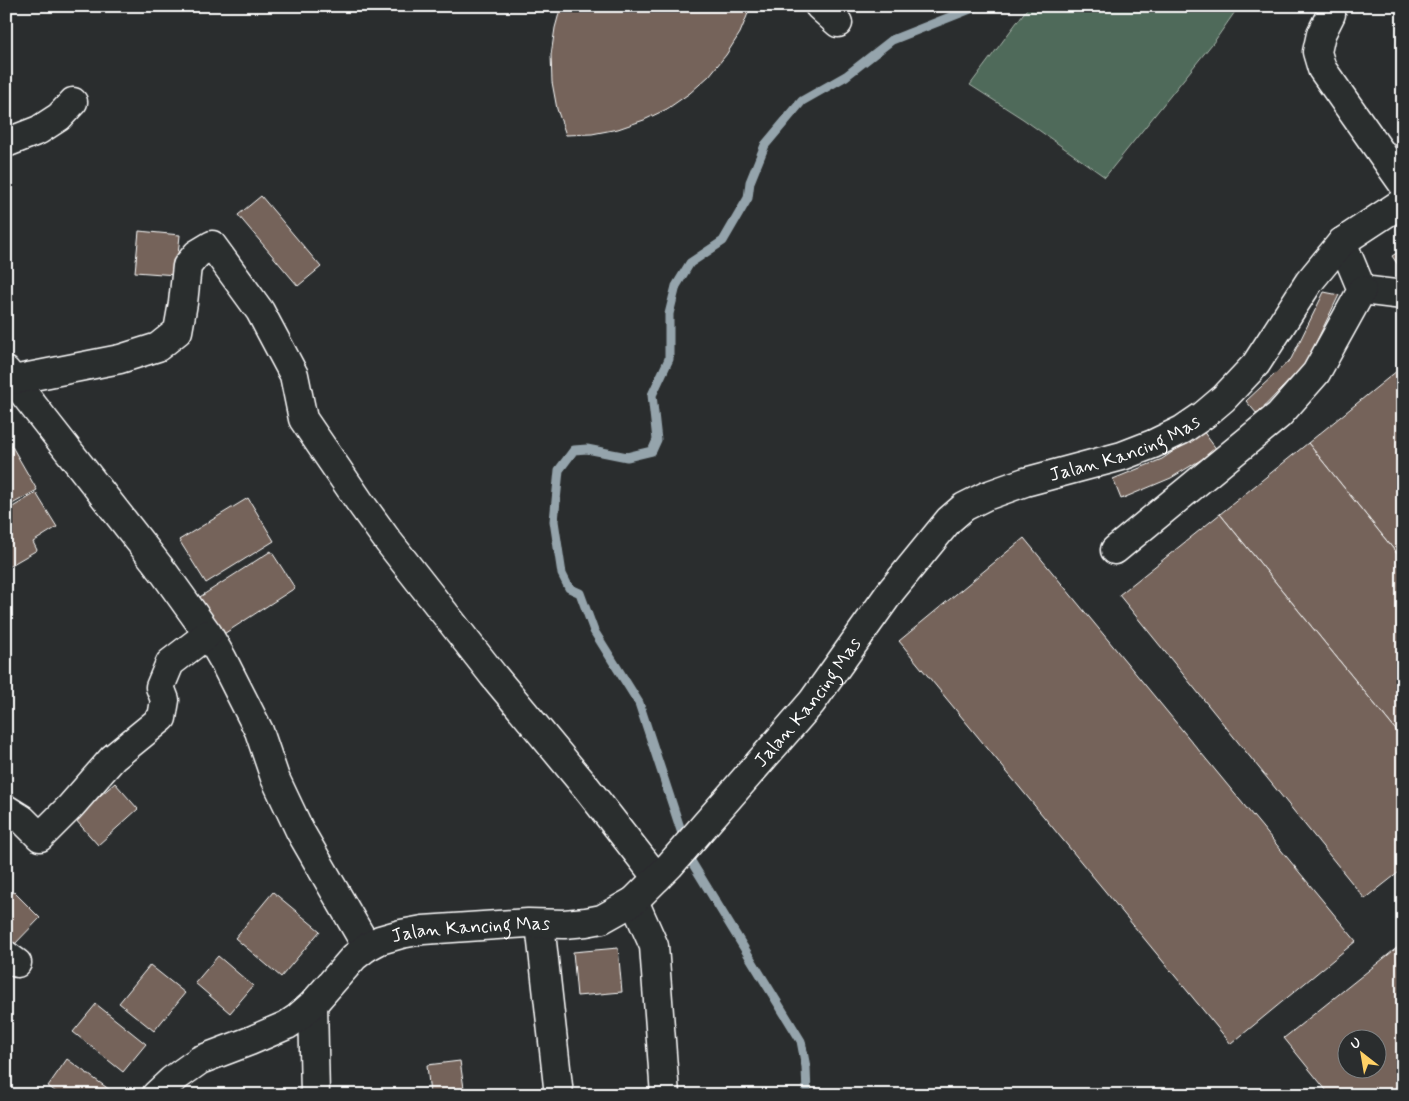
<svg xmlns="http://www.w3.org/2000/svg" width="1409" height="1101" viewBox="0 0 1409 1101" font-family="Mynerve,sans-serif">
	<style>
		.green { fill: #506b5a; stroke: #a8b5ac }
		.lines { fill: none; stroke-linecap: round; stroke-linejoin: round }
		.stream { stroke: #95a4ac; stroke-width: 9 }
		.building { fill: #74645a; stroke: #fff; fill-rule: evenodd }
		.minor-casing { stroke: #fff; stroke-width: 31 }
		.minor { stroke: #2a2d2e; stroke-width: 28 }
		.labels { text-anchor: middle; dominant-baseline: central; stroke-width: 5; stroke-linejoin: round; paint-order: stroke }
		.street-label { font-size: 19px; fill: #fff; stroke: #2a2d2e }
	</style>
	<rect width="100%" height="100%" fill="#2a2d2e"/>
	<filter id="ink" filterUnits="userSpaceOnUse"><feTurbulence type="fractalNoise" baseFrequency=".02" numOctaves="2"/><feDisplacementMap in="SourceGraphic" scale="10" xChannelSelector="R" yChannelSelector="G"/><feConvolveMatrix kernelMatrix="1 2 1 2 8 2 1 2 1" color-interpolation-filters="sRGB"/></filter>
	<g filter="url(#ink)">
		<path class="green" d="M1029,6h210l-23,33 -111,138 -82,-58 -53,-34z"/>
		<g class="lines">
			<path class="stream" d="M807,1095l-1,-28 -5,-26 -110,-180 -52,-158 -45,-72 -14,-38 -11,-5 -7,-14 -8,-53 5,-51 15,-20 13,-1 40,8 25,-6 5,-11 -5,-45 17,-36v-45l7,-28 14,-23 33,-22 25,-43 2,-16 15,-37 37,-44 44,-25 46,-36 86,-34"/>
		</g>
		<g class="building">
			<path d="M561,6h190l-11,27 -14,22 -17,21 -19,17 -23,16 -23,11 -26,9 -26,5 -26,1 -9,-26 -5,-27 -1,-27 4,-27z"/>
			<path d="M261,196l60,71 -23,19 -60,-71z"/>
			<path d="M139,231l41,4 -4,40 -41,-3z"/>
			<path d="M1400,251l3,4v17l-11,-16z"/>
			<path d="M1324,292l15,3 -33,68 -49,51 -11,-13 45,-42z"/>
			<path d="M1403,366v195l-95,-118z"/>
			<path d="M1203,431l14,19 -46,28 -50,21 -8,-20 49,-20z"/>
			<path d="M6,436l31,54 -30,17 -1,-3z"/>
			<path d="M1308,443l95,118v178l-183,-225z"/>
			<path d="M36,493l21,34 -24,15 4,8 -31,18v-57z"/>
			<path d="M248,498l26,43 -68,42 -27,-43z"/>
			<path d="M1220,514l183,225v130l-38,30 -246,-304z"/>
			<path d="M1024,538l332,403 -125,103 -332,-403z"/>
			<path d="M271,551l24,37 -79,51 -24,-37z"/>
			<path d="M115,783l23,26 -40,36 -24,-27z"/>
			<path d="M14,892l26,26 -28,29 -6,-6v-42z"/>
			<path d="M273,892l47,39 -39,46 -46,-39z"/>
			<path d="M1403,943v152h-73l-46,-57zM1346,1038h30v30h-30z"/>
			<path d="M618,948l4,44 -45,4 -4,-44z"/>
			<path d="M218,956l35,30 -23,27 -35,-30z"/>
			<path d="M150,965l35,28 -31,38 -35,-28z"/>
			<path d="M96,1004l50,40 -23,28 -50,-40z"/>
			<path d="M67,1059l50,36h-57l-12,-9z"/>
			<path d="M460,1061l5,34h-35l-3,-30z"/>
		</g>
		<g class="lines">
			<g class="minor-casing">
				<g id="minor">
					<path d="M819,6l19,17"/>
					<path d="M1331,14l-10,20 -4,18 5,17 81,115"/>
					<path d="M6,143l33,-13 20,-13 14,-15"/>
					<path d="M1342,242l20,48 41,5"/>
					<path d="M6,371l159,203 43,60 14,24 37,73 16,47 25,53 67,116"/>
					<path d="M13,380l107,-21 38,-12 20,-16 5,-28 4,-37 10,-12 15,-9 48,66 34,64 9,44 56,82 29,40 105,134 93,112 71,91"/>
					<path d="M1115,550l164,-135 37,-42 46,-83"/>
					<path d="M6,809l16,10 18,18 30,-30 43,-49 49,-40 3,-18 -5,-13 10,-24 38,-29"/>
					<path d="M634,901l20,45 11,149"/>
					<path d="M540,924l19,171"/>
					<path d="M6,955l11,8"/>
					<path d="M313,1004l2,91"/>
					<path id="s1" d="M156,1095l16,-15 28,-20 50,-19 37,-16 9,-6 17,-15 41,-47 13,-10 13,-7 21,-6 22,-4 105,-7 36,1 22,-2 16,-3 32,-18 36,-36 142,-163 79,-111 58,-71 15,-13 22,-11 39,-14 97,-26 31,-12 29,-14 22,-15 20,-17 32,-34 53,-82 33,-40 61,-40"/>
				</g>
			</g>
			<use href="#minor" class="minor"/>
		</g>
	</g>
	<g class="labels">
		<g class="street-label">
			<text stroke="none"><textPath href="#s1" startOffset="1224">Jalan Kancing Mas</textPath></text>
			<text stroke="none"><textPath href="#s1" startOffset="802">Jalan Kancing Mas</textPath></text>
			<text stroke="none"><textPath href="#s1" startOffset="369">Jalan Kancing Mas</textPath></text>
		</g>
	</g>
	<rect width="1409" height="1101" fill="none" stroke="#2a2d2e" stroke-width="25"/>
	<rect x="12" y="12" width="1384" height="1076" fill="none" stroke="#fff" stroke-width="2" filter="url(#ink)"/>
	<g transform="translate(1362 1054) rotate(329)"><circle r="24" fill="#2a2d2e" stroke="#7f8182"/>
	<path d="M0-4L9 19L0 12L-9 19Z" fill="#ffd166"/>
	<text y="-8" font-size="14" font-weight="bold" text-anchor="middle" fill="#ffffff">U</text>
	</g>
</svg>
